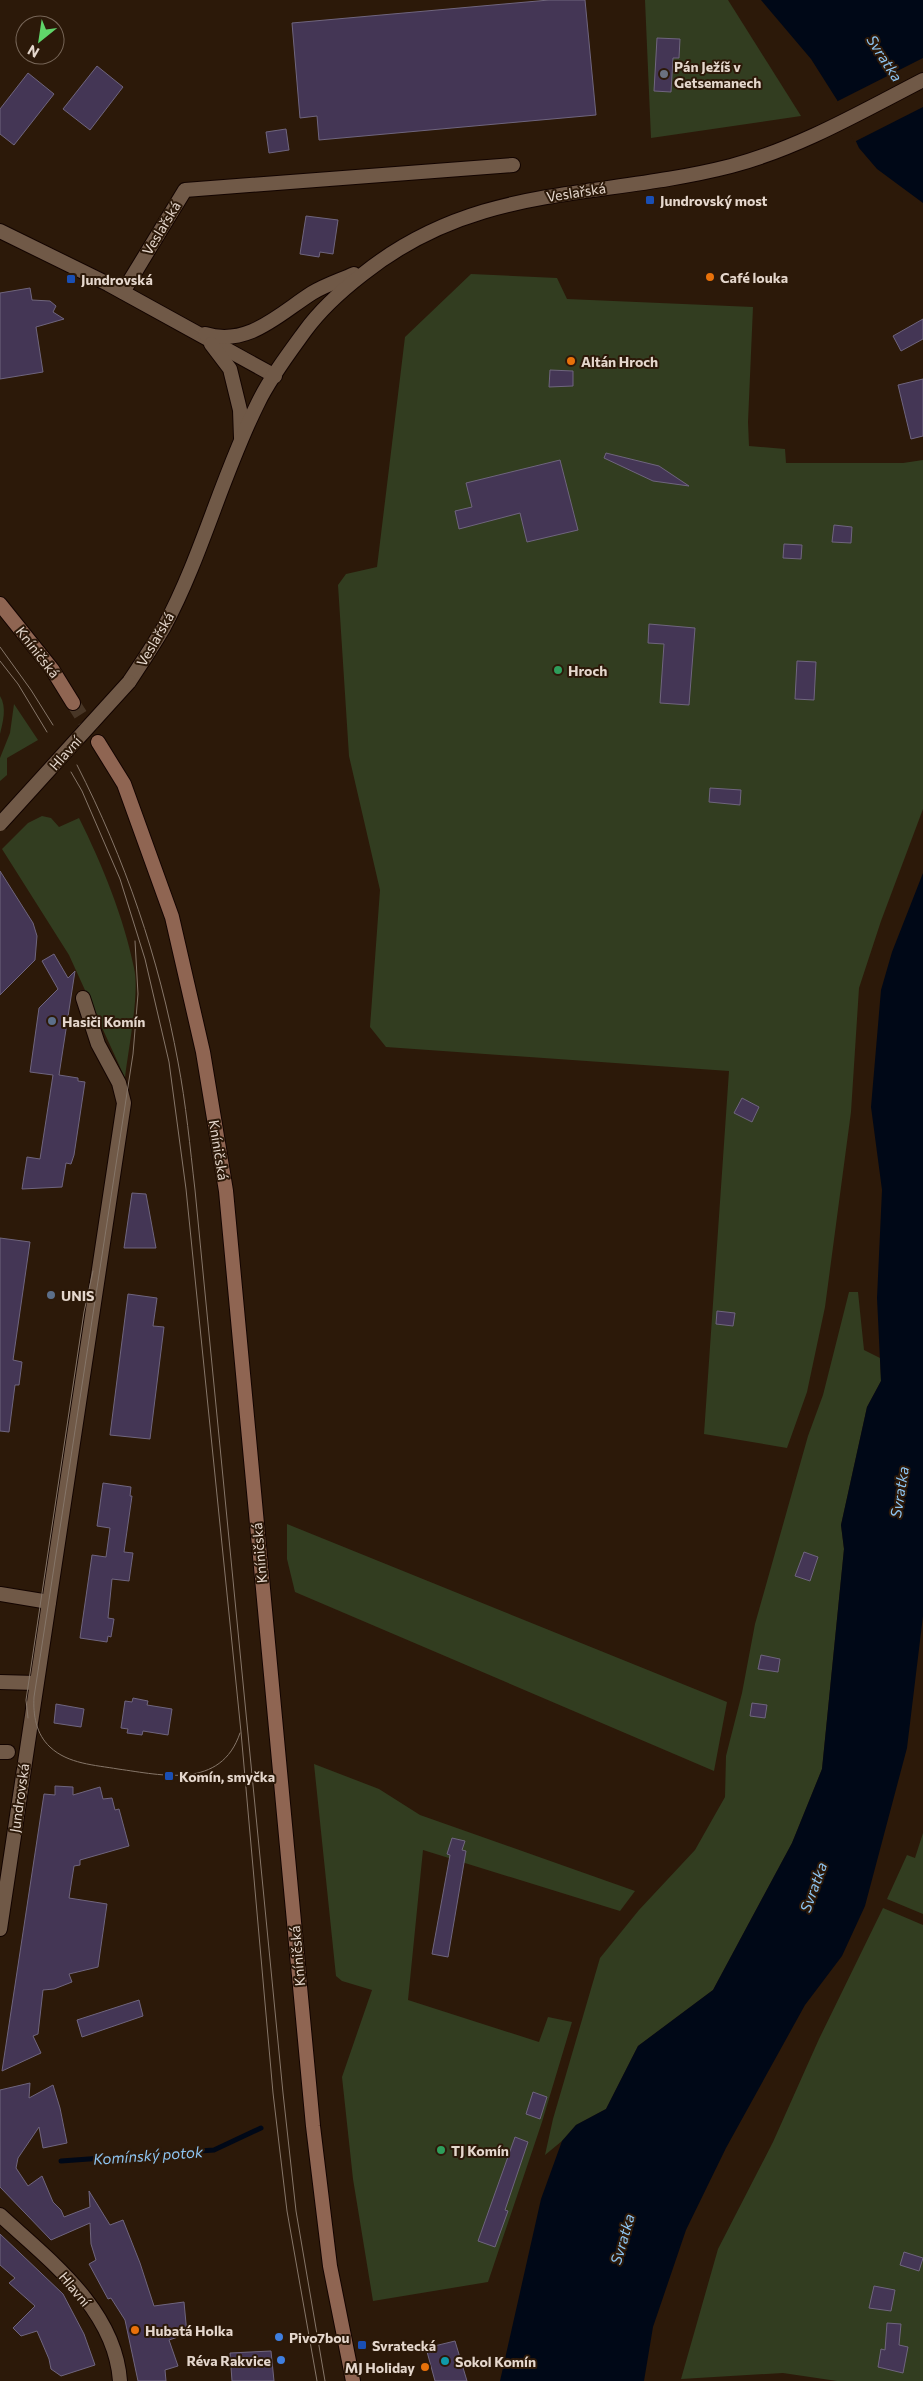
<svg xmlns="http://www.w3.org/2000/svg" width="923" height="2381" viewBox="0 0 923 2381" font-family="Commissioner,sans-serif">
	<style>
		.green { fill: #323d20 }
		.water { fill: #000817 }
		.pier { fill: #2c1909 }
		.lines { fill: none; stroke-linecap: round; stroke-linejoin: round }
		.stream { stroke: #000817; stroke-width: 5 }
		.building { fill: #443655; stroke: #6f657e }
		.secondary-tunnel { stroke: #483626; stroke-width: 14; stroke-dasharray: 14 7; stroke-linecap: butt }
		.minor-casing { stroke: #130400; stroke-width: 16 }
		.tertiary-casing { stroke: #130400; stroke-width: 16 }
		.secondary-casing { stroke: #130400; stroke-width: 16 }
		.minor { stroke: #705947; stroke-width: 14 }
		.tertiary { stroke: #705947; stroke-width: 14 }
		.secondary { stroke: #8f6552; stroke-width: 14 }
		.tram { stroke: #867669; stroke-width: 1 }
		.tertiary-bridge-casing { stroke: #130400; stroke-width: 16; stroke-linecap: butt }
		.tertiary-bridge { stroke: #705947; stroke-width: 14 }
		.worship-dot { fill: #6b7280; stroke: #2c1909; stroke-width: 2 }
		.transit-dot { fill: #1a4fb4; stroke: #2c1909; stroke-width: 2 }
		.food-dot { fill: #e8710a; stroke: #2c1909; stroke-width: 2 }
		.leisure-dot { fill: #2e9e5b; stroke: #2c1909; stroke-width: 2 }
		.service-dot { fill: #5c6f8a; stroke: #2c1909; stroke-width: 2 }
		.shop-dot { fill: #3f7fe0; stroke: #2c1909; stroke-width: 2 }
		.culture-dot { fill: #0f9aa8; stroke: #2c1909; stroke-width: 2 }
		.labels { text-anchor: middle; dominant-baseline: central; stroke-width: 4; stroke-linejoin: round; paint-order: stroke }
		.poi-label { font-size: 14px; font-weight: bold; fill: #e5d7cd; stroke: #2c1909; text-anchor: start }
		.street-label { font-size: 14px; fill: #e5d7cd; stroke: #2c1909 }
		.water-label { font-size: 15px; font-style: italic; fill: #8ec5f2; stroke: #2c1909 }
	</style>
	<rect width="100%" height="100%" fill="#2c1909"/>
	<g class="green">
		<path d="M645,0h83l73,116 -150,22z"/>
		<path d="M471,274l86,4 10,21 186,8 -5,115 1,24 36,3 1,14h117l20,-3v349l-42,112 -22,67 -8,124 -26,195 -18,85 -20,56 -83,-14 25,-363 -343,-24 -16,-20 10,-137 -31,-134 -11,-171 8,-11 31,-7 28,-230z"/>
		<path d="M0,696c7,11 3,26 0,38z"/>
		<path d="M14,704l24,36 -31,18v17l-7,6v-23l10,-25z"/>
		<path d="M42,816l9,2 8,9 20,-9c23,46 45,100 55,150 6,25 -6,82 -9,110l-56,-123 -67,-106 26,-26z"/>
		<path d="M849,1292h9l6,58 16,8 1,23 -14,26 -26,118 3,24 -22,220 -30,74 -79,147 -75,56 -32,63 -30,16 -14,16 -17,14 8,-36 47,-161 39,-48 56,-60 30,-53 1,-41 16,-63 13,-69 53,-188 15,-41z"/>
		<path d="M287,1524l440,178 -13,69 -419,-179 -8,-33z"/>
		<path d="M314,1764l65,25 41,26 215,76 -15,20 -197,-61 -15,150 131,42 9,-25 24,5 -30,100 -54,160 -115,19 -20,-122 -11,-102 30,-87 -30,-9 -6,-5z"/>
		<path d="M923,1833v81l-36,-15 20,-44 8,3z"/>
		<path d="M883,1908l40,17v456h-86l-54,-8 -102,6 37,-130 55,-107 46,-103z"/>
	</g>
	<g class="water">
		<path d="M761,0h162v203l-46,-34 -18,-21 -22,-48 -26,-41z"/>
		<path d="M923,873v743l-16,132 -42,158 -23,50 -37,49 -79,143 -40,82 -33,97 -9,54h-144l41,-182 21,-58 14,-16 30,-16 32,-63 75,-56 79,-147 30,-74 22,-220 -3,-24 26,-118 14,-26 -4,-83 5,-108 -11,-83 10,-117 11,-38z"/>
	</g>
	<path class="pier" d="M923,58v49l-69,35 -18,-40z"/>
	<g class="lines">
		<path class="stream" d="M61,2161l153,-11 47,-22"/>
	</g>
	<g class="building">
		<path d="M549,0h36l11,115 -277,25 -2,-24 -17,2 -8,-95z"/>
		<path d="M657,38l23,1 -1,19h-6l-2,34 -17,-1z"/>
		<path d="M97,66l26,21 -33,43 -27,-21z"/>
		<path d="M28,73l26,21 -40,51 -14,-11v-25z"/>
		<path d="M286,129l3,21 -20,3 -3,-21z"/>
		<path d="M306,216l32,4 -5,34 -13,-2 -1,5 -19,-3z"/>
		<path d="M30,288l2,12 18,1 6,5 -3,6 11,7 -28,8 7,45 -43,7v-86z"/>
		<path d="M923,319v20l-22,12 -8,-15z"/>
		<path d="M550,370l23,1v15l-24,1z"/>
		<path d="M923,379v57l-12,3 -13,-54z"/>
		<path d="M606,453l53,13 30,20 -36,-5 -49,-23z"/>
		<path d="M560,460l18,70 -51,12 -7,-29 -61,16 -4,-18 17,-4 -6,-24z"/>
		<path d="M834,525l18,2 -1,16 -19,-1z"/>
		<path d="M784,544l18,1 -1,14 -18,-1z"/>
		<path d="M649,624l46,4 -6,77 -29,-2 4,-59 -16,-1z"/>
		<path d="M797,661l19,1 -2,38 -19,-1z"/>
		<path d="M710,788l31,2 -1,15 -31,-3z"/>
		<path d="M0,871l33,52 4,13 -2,24 -35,35z"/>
		<path d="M54,954l14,24 7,-7 -16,104 19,3v3l7,1 -11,73 -3,9 -5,-1 -4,24 -40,2 5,-32 13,2 13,-84 -23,-3 9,-64 19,-19 -16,-28z"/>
		<path d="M742,1098l17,9 -7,15 -18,-9z"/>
		<path d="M132,1193l14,1 10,54h-32z"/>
		<path d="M0,1238l30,4 -17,118 9,2 -3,23h-4l-6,47 -9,-1z"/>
		<path d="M128,1294l29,4 -4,28 11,1 -14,112 -40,-4z"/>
		<path d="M717,1311l18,2 -2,13 -17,-2z"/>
		<path d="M103,1483l28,4 -1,9h2l-8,56 9,1 -4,28 -17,-2 -4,39 6,1 -3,18 -3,-1 -1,6 -27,-4 12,-83 14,2 4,-29 -13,-2z"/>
		<path d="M804,1552l14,5 -8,24 -15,-5z"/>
		<path d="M761,1655l19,4 -2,13 -20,-3z"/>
		<path d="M133,1698l15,3 -1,4 25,4 -4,26 -25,-4 -1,4 -15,-2 1,-4 -7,-1 4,-27 7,1z"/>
		<path d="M752,1703l15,2 -2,13 -15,-2z"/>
		<path d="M56,1704l28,5 -3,18 -27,-4z"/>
		<path d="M55,1786l18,1v8l27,-8 3,12 9,-1 3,12 4,-1 10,37 -49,14v5l-6,1 -5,32 38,6 -9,63 -29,7 3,8 -18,7 -11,1 -5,44 -5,2 8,17 -39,18 42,-277 11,1z"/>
		<path d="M452,1838l13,3 -3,9 4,1 -18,106 -16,-3 18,-99 -3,-1z"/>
		<path d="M139,2000l4,16 -61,21 -5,-17z"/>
		<path d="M30,2083l-1,15 24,-13 7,23 7,35 -24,5 -4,-21 -21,31 -2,10 12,18 14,-10 11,26 8,8 3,7 26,-10 -1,-16 21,34 13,-5 17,43 14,43 30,-4 3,32 -18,6 9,26 -13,4 1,11h-28l-13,-61 -14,-22 -3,1 -19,-35 7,-4 -5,-16 -1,-21 -39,17 -51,-53v-97z"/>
		<path d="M533,2092l14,5 -7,22 -14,-5z"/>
		<path d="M515,2137l13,5 -23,68 3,1 -13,36 -17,-6z"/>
		<path d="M0,2234l63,60 21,40 11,31 -34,11 -10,-7 -2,-10 -12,-28 -16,5 -8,-8 22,-22 -26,-23 6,-5 -15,-13z"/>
		<path d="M904,2252l19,6 -4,13 -19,-6z"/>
		<path d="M874,2286l21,4 -4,21 -22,-3z"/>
		<path d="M887,2323l14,1 -2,21 9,2 -5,26 -25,-6 3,-18 4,1z"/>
		<path d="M455,2341l12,40h-32l-9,-33z"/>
		<path d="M271,2351l3,30h-42l-2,-28z"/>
	</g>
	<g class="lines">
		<path class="secondary-tunnel" d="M73,703l25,39"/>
		<g class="minor-casing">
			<g id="minor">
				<path d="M123,292l62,-102 328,-25"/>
				<path d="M0,1594l49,8"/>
				<path d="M0,1682l36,1"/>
				<path d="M0,1752h8"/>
				<path d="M0,1929l124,-826 -5,-20 -21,-39 -15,-46"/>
			</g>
		</g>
		<g class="tertiary-casing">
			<g id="tertiary">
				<path d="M0,231l108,53 167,92"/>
				<path d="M205,334c43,13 74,-20 107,-41 13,-8 29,-13 42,-19"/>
				<path d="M211,344l19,25 10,41 1,28"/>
				<path d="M129,682c12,-18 24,-36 35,-55 38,-71 58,-152 94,-224 12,-25 31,-50 47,-72 16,-22 36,-40 58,-57 115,-92 235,-74 368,-108 68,-18 130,-54 192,-86"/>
				<path d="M0,2215c49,45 115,94 120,166"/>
			</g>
		</g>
		<g class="secondary-casing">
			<g id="secondary">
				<path d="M0,604l52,65 21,34"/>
				<path d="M98,742l26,42 48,133 31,135 23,139 87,935 17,140 23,115"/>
			</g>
		</g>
		<use href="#minor" class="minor"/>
		<use href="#tertiary" class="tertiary"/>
		<use href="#secondary" class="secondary"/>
		<g class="tram">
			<path d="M0,647l31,43 22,35"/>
			<path d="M0,661l18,23 29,48"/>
			<path d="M77,765c48,94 82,193 101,297 8,42 12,85 17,128l88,903 13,118 29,170"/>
			<path d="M71,772l11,19 38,88 25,80 24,103 17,127 55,543 32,361 14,118 30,170"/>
			<path d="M135,941l3,53 -5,60 -99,643c-1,18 2,37 16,50 18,17 45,18 68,22 44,6 103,21 122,-36"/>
			<path d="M28,1718l-2,-18 58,-388 9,-41"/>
		</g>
		<g class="tertiary-bridge-casing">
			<path id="tertiary-bridge" d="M0,824l129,-142"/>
		</g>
		<use href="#tertiary-bridge" class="tertiary-bridge"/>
	</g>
	<circle class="worship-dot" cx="664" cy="74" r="5"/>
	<g class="transit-dot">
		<rect x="645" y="195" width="10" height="10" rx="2.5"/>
		<rect x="66" y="274" width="10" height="10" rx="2.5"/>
		<rect x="164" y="1771" width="10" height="10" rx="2.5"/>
		<rect x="357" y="2340" width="10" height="10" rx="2.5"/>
	</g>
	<g class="food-dot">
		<circle cx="710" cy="277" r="5"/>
		<circle cx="571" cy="361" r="5"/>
		<circle cx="135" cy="2330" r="5"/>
		<circle cx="425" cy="2367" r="5"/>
	</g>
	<g class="leisure-dot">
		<circle cx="558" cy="670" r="5"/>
		<circle cx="441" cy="2150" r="5"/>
	</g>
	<g class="service-dot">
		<circle cx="52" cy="1021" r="5"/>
		<circle cx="51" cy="1295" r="5"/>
	</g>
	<g class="shop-dot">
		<circle cx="279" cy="2337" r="5"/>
		<circle cx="281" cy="2360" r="5"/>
	</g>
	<circle class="culture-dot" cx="445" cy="2361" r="5"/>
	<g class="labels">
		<g class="poi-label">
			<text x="674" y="66">Pán Ježíš v<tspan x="674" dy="16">Getsemanech</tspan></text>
			<text x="660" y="200">Jundrovský most</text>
			<text x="720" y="277">Café louka</text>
			<text x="81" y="279">Jundrovská</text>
			<text x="581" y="361">Altán Hroch</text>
			<text x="568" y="670">Hroch</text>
			<text x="62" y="1021">Hasiči Komín</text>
			<text x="61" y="1295">UNIS</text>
			<text x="179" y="1776">Komín, smyčka</text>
			<text x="451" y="2150">TJ Komín</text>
			<text x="145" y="2330">Hubatá Holka</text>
			<text x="289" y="2337">Pivo7bou</text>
			<text x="372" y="2345">Svratecká</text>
			<text x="271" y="2360" text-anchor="end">Réva Rakvice</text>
			<text x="455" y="2361">Sokol Komín</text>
			<text x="415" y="2367" text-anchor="end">MJ Holiday</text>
		</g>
		<g class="street-label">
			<text transform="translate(576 192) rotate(-9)">Veslařská</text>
			<text transform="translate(161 228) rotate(-59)">Veslařská</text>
			<text transform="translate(155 639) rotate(-60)">Veslařská</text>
			<text transform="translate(38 652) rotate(52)">Kníničská</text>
			<text transform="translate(65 753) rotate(-48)">Hlavní</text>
			<text transform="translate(219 1150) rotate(81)">Kníničská</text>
			<text transform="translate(259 1553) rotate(-95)">Kníničská</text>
			<text transform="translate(19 1798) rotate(-82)">Jundrovská</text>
			<text transform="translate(297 1956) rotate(-95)">Kníničská</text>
			<text transform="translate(75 2289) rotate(50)">Hlavní</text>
		</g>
		<g class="water-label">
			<text transform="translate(885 58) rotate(57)">Svratka</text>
			<text transform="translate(899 1492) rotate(-81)">Svratka</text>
			<text transform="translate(813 1887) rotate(-70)">Svratka</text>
			<text transform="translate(148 2155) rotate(-4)">Komínský potok</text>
			<text transform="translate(622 2239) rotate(-74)">Svratka</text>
		</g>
	</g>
	<g transform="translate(40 40) rotate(210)"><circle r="24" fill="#2c1909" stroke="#766557"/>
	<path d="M0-4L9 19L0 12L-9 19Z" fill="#60d56a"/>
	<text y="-8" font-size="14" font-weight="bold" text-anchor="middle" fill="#e5d7cd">N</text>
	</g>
</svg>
